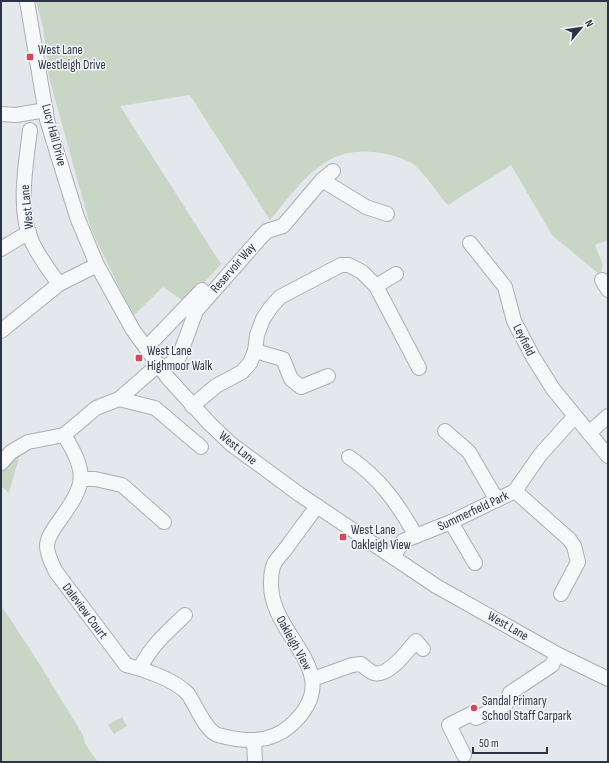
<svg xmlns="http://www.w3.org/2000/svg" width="609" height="763" viewBox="0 0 609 763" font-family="'Sofia Sans Condensed',sans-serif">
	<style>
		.green { fill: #c9d6c5 }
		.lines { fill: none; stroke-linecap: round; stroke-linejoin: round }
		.minor-casing { stroke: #a9aeb7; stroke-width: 16 }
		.minor { stroke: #f7f8fa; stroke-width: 14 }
		.poi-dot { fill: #d1495b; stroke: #f4f6f9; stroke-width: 1.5 }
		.labels { text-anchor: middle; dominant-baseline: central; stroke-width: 3; stroke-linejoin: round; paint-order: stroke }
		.poi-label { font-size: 13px; fill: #2b3445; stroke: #f4f6f9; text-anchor: start }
		.street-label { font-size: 13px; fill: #2b3445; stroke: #f4f6f9 }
	</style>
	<rect width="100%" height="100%" fill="#e4e7ec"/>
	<g class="green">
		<path d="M36,1h572v239l-13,5 8,20 -3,10 -48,-40 -41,-70 -63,40c-12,-12 -20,-29 -34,-40 -9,-7 -22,-10 -34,-12 -55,-10 -79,30 -110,67l-80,-125 -70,11 101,158 -35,39 -23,-16 -30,29 -42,-87 -42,-152 -6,-50z"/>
		<path d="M21,451l-12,42 -8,-7v-23z"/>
		<path d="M1,605l39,60 43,70 2,9 13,18h-97z"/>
		<path d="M122,717l5,9 -13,8 -6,-9z"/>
	</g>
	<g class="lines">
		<g class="minor-casing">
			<g id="minor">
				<path d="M27,1l20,119 30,97 20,48 36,65 35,48 42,46 21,20 68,50 137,92 121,68 51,25"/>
				<path d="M1,114l15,1 30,-5"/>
				<path d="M30,130c-4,34 -13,81 2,112 7,15 17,28 27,42l38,-19"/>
				<path d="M322,180l11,-9"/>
				<path d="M470,243l35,44 9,34 19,36 20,32 55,67"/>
				<path d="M1,249l28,-17"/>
				<path d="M602,280l6,10"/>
				<path d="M376,286l20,-12"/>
				<path d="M1,331l58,-47"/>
				<path d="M146,348l56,-58"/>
				<path d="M255,351l28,8 8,20 10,8 27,-11"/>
				<path d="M162,370l17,-13 17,-46 66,-75 5,-5 16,-5 39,-46 44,27 21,7"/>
				<path d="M119,399l36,9 46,39"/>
				<path d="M192,406l24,-20 26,-14 8,-9 5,-12 2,-16 6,-16 8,-12 9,-10 61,-32h8l13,7 14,14 43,82"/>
				<path d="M445,431l24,21 28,48"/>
				<path d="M589,433l19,-17"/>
				<path d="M64,435c26,42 20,51 -7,89 -4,6 -10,14 -10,22 0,9 5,18 9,26l70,93c17,4 50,15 62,29 8,11 17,37 30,41 25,7 51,9 72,-9 61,-54 -21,-88 -19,-144 0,-5 1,-13 3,-18 3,-6 9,-11 13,-17 10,-14 20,-27 30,-41"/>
				<path d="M349,457c31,21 49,47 67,79"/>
				<path d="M1,463l10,-11 17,-10 36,-7 32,-27 23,-9 39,-34"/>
				<path d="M81,479h14l27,6 42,37"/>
				<path d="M515,491l54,48 5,7 4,16 -17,32"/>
				<path d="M451,522l24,41"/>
				<path d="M393,557l10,-16 48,-19 64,-31 25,-36 35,-39"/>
				<path d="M140,668c11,-22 27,-36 45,-53"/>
				<path d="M313,679l39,-14 9,-1c4,3 9,8 13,9 15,4 33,-22 42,-32l7,8"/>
				<path d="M254,741l1,21"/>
				<path d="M464,755l-15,-30 24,-12 3,5 30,-14 4,-11 42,-28 5,-11"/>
			</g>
		</g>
		<use href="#minor" class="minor"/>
	</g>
	<g class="poi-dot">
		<rect x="26" y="53" width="8" height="8" rx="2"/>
		<rect x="135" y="354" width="8" height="8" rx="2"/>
		<rect x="339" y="533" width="8" height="8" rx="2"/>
		<circle cx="474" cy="708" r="4"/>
	</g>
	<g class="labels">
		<g class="poi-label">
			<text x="38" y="50">West Lane<tspan x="38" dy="15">Westleigh Drive</tspan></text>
			<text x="147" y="351">West Lane<tspan x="147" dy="15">Highmoor Walk</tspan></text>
			<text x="351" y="530">West Lane<tspan x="351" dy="15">Oakleigh View</tspan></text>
			<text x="482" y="701">Sandal Primary<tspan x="482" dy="15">School Staff Carpark</tspan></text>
		</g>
		<g class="street-label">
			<text transform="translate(54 135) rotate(75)">Lucy Hall Drive</text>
			<text transform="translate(27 207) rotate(-96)">West Lane</text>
			<text transform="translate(233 268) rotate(-49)">Reservoir Way</text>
			<text transform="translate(524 340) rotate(63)">Leyfield</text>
			<text transform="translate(238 448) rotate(39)">West Lane</text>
			<text transform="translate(473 511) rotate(-25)">Summerfield Park</text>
			<text transform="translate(85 611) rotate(53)">Daleview Court</text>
			<text transform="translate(508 626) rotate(30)">West Lane</text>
			<text transform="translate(294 643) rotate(61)">Oakleigh View</text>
		</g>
	</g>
	<rect width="609" height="763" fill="none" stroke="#2b3445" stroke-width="4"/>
	<g transform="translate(581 28) rotate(61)" stroke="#f4f6f9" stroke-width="3" paint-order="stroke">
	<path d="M0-3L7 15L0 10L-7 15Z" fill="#2b3445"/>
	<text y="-6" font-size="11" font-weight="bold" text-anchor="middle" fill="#2b3445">N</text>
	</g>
	<path d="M473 747v6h74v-6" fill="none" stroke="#2b3445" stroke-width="2"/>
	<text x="479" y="747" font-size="12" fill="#2b3445" stroke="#f4f6f9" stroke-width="3" paint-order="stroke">50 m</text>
</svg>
